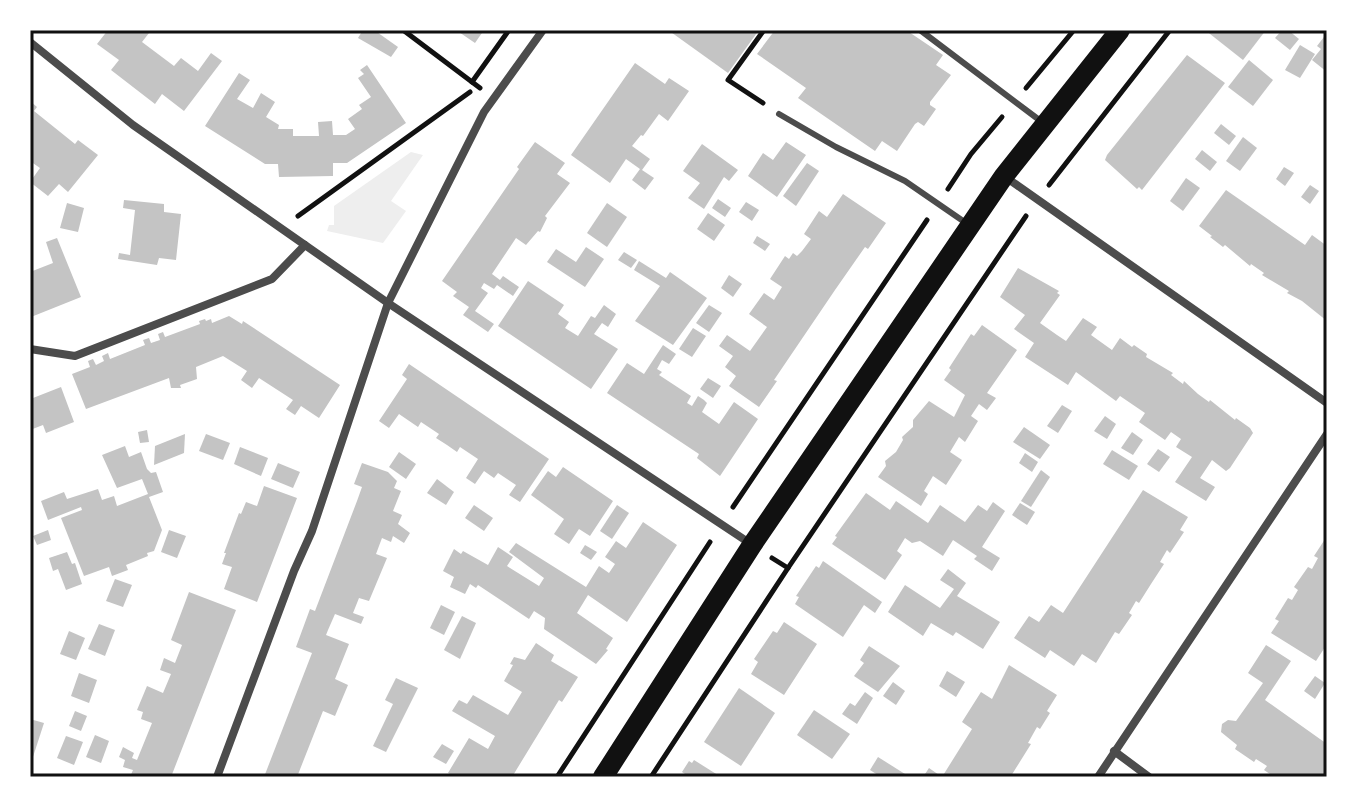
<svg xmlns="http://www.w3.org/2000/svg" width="1357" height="807" viewBox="0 0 1357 807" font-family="Ubuntu,sans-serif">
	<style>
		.green { fill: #eee }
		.building { fill: #c4c4c4 }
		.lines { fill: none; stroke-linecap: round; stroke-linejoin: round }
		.path { stroke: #111; stroke-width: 5 }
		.service { stroke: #4c4c4c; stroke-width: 6 }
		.minor { stroke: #4c4c4c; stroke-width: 8 }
		.primary { stroke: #111; stroke-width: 20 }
		.neatline { fill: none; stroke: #111; stroke-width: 3 }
	</style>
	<rect width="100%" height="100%" fill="#fff"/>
	<path class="green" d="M411,152l12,3 -32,46 15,10 -23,32 -56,-12 2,-6h5v-19z"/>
	<g class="building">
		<path d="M108,30h37l4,3 -7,9 32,24 7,-8 17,13 13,-18 11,8 -38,50 -22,-17 -7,10 -44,-34 8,-10 -22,-16z"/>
		<path d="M363,30h11l24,17 -7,10 -33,-19z"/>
		<path d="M456,30h28l-9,13z"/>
		<path d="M668,30h91l-31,43z"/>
		<path d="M775,30h131l37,25 -7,10 15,10 -21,27v3l6,4 -12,17 -6,-4 -3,2 -18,27 -15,-10 -7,10 -77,-53 8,-10 -49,-34z"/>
		<path d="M1205,30h61l-23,30z"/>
		<path d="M1282,30h6l11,9 -9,11 -15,-12z"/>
		<path d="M1327,33v39l-15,-12 9,-11 -4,-3z"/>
		<path d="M1300,45l15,9 -15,24 -15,-8z"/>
		<path d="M1187,55l38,28 -83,107 -3,-3 -2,2 -32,-29 2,-5z"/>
		<path d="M1249,60l24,20 -20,26 -25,-19z"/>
		<path d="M635,63l30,21 4,-6 20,13 -21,30 -9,-7 -16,22 -2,-1 -9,11 18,13 -8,11 12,8 -9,12 -13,-10 8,-11 -14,-10 -16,24 -39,-28z"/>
		<path d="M367,65l39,58 -59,40h-14v13l-54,1 -1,-13h-13l-60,-38 34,-53 11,7 -13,19 16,9 8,-15 14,9 -9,15 13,8 -1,4h15v7h26l-1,-14 14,-1 1,14h13l9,-6 -7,-10 14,-10 -3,-4 12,-8 -13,-19 6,-4 -4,-4z"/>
		<path d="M30,101l7,6 -3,4 41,33 3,-4 20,15 -30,37 -9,-8 -11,12 -18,-14 10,-14 -10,-7z"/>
		<path d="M1221,124l15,12 -7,9 -15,-12z"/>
		<path d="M1243,137l14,11 -17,23 -14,-10z"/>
		<path d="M535,142l30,21 -8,11 13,9 -25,33 2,2 -7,14 -2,-1 -12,14 -10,-7 -24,36 8,6 3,-4 16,11 -6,9 -16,-11 -3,4 -10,-6 -3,5 7,5 -13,18 19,13 -6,8 -25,-17 6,-8 -16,-11 4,-4 -15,-11 77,-112 -2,-2z"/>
		<path d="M786,142l20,13 -29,42 -29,-21 15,-23 10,7z"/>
		<path d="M702,144l36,26 -9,11 -5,-4 -20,32 -16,-11 12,-15 -17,-12z"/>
		<path d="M1202,150l15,12 -7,9 -15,-12z"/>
		<path d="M807,163l12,8 -23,35 -13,-10z"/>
		<path d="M1284,167l10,6 -9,13 -9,-7z"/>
		<path d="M1186,178l14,10 -17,23 -13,-10z"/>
		<path d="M1310,185l9,6 -9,13 -9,-7z"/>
		<path d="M1226,190l79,55 7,-10 15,11v75l-25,-20 -15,-8 2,-2 -27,-16 2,-2 -13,-9 -1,2 -25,-21 -2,2 -13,-10 2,-1 -13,-10z"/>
		<path d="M843,194l43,29 -18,26 -3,-2 -30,43 -61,90 3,1 -18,26 -30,-21 7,-10 -11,-9 8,-11 -14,-10 8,-11 23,16 17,-24 -18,-13 15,-21 10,7 8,-13 -12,-8 15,-23 4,3 4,-6 4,3 5,-5 9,-12 -7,-5 15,-23 8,6z"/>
		<path d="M718,199l13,9 -6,9 -13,-9z"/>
		<path d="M124,200l40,4v8l17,2 -5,46 -17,-2 -2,7 -39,-6 1,-6 11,2 5,-45 -12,-2z"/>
		<path d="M746,202l13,8 -7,11 -13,-9z"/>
		<path d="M67,203l17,5 -6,24 -18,-4z"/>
		<path d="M607,203l20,14 -20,30 -20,-14z"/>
		<path d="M708,213l17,12 -11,16 -17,-12z"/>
		<path d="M757,236l13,8 -5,7 -12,-8z"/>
		<path d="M57,238l24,59 -50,20 -1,-45 23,-9 -7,-21z"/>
		<path d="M586,247l18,12 -19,28 -38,-25 9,-13 20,13z"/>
		<path d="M624,252l13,8 -6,8 -13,-8z"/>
		<path d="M639,261l27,17 4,-6 37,26 -34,47 -38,-24 25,-35 -26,-16z"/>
		<path d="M1018,268l41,23 -2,2 3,2 -20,28 17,12 9,6 17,-23 14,9 -6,8 21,15 8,-12 12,9 2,-2 13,9 -1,3 27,16 -2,2 12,9 1,-3 14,13 11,8 1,-2 25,20 1,-2 14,10 3,5 -23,35 -4,3 -14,-11 -12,18 15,9 -9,14 -31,-19 17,-25 -16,-10 5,-8 -10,-7 -6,8 -26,-18 6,-9 -25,-17 -4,5 -40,-29 -8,13 -43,-28 9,-14 -20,-14 11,-14 -25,-18z"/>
		<path d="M729,275l13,9 -9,13 -12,-9z"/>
		<path d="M528,281l36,24 -6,9 11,8 -4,6 13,8 13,-20 4,2 9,-13 12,9 -8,13 -6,-4 -8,11 24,15 -27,40 -93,-63z"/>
		<path d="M709,305l13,8 -13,19 -13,-9z"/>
		<path d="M229,316l13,8 1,-3 97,64 -21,33 -18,-12 -6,9 -9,-6 7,-9 -34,-22 -7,10 -11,-8 6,-9 -24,-15 -27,11 1,12 -17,6 1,3h-10l-2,-10 -83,31 -14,-35 18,-7 -2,-6 5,-2 3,6 8,-4 -2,-5 6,-3 2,6 35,-14 -2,-5 6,-2 2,5 9,-3 -2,-6 5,-2 2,5 35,-13 -1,-3 6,-2 1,2 5,-2 1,4z"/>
		<path d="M982,325l35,25 -30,43 9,5 -9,12 -8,-6 -8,12 7,5 -13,21 -6,-5 -9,15 12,8 -16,25 -13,-9 -9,15 4,3 -7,12 -43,-29 8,-11 -1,-5 11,-9 7,-12 -1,-3 11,-10v-7l16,-19 25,16 11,-22 -21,-15 7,-10 -2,-2 22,-34 3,2z"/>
		<path d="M693,328l13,8 -14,21 -13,-8z"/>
		<path d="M663,345l13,9 -7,10 -7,-4 -5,9 5,3 -3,3 32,21 -4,7 5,3 6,-10 6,4 3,3 -5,9 17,12 15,-22 24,17 -38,57 -23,-18 2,-4 -92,-61 20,-30 17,11z"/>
		<path d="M409,364l140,95 -29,43 -11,-7 7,-10 -18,-12 -4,5 -10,-7 -9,13 -9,-6 12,-19 -18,-12 -3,5 -10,-7 -11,-7 3,-4 -18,-12 -3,5 -19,-13 -10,14 -10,-7 28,-42 -5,-4z"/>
		<path d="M708,378l13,8 -8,12 -13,-9z"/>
		<path d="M61,387l13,35 -28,11 -3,-8 -13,5v-38l3,6z"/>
		<path d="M1062,405l10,6 -14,22 -11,-7z"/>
		<path d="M1105,416l11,8 -9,15 -13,-8z"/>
		<path d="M1024,427l26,18 -10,14 -27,-17z"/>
		<path d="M147,430l2,12 -9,1 -2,-11z"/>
		<path d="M1132,432l11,8 -10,15 -12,-7z"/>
		<path d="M185,434l-1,19 -30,12 1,-19z"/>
		<path d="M206,434l24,9 -7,17 -24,-9z"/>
		<path d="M125,446l4,11 12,-5 6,17 4,4 5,-1 7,20 -14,5 13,33 -8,21 -7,2 1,3 -22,9 2,5 -16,6 -3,-9 -25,9 -23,-58 21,-8 -1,-3 -33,13 -7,-19 23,-9 3,7 31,-10 4,11 12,-4 3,10 31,-12 -6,-15 -25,9 -15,-33z"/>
		<path d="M240,447l28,11 -7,18 -27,-12z"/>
		<path d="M1158,449l12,8 -11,15 -12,-8z"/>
		<path d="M1112,450l26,16 -9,14 -26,-16z"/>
		<path d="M399,452l17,12 -10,15 -17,-12z"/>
		<path d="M1025,453l13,9 -6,10 -13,-9z"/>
		<path d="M278,463l22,9 -7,16 -22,-9z"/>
		<path d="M362,463l26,9 9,9 -3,7 7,3 -8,20 9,4 -4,9 12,9 -6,10 -11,-7 -2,6 -9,-4 -6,16 11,4 -18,43 -10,-3 -6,15 11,4 -3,7 -26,-10 -7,16 -2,5 23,9 -14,35 13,6 -13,31 -12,-5 -26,66h-33l48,-124 -16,-6 14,-38 5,2 42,-110 5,-14 -8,-3z"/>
		<path d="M563,467l50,34 -23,35 -11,-7 -10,15 -15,-10 10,-15 -33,-24 17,-24 8,6z"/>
		<path d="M1041,470l9,7 -19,30 -10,-6z"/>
		<path d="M437,479l17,13 -8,13 -19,-12z"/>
		<path d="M264,486l33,12 -40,104 -33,-13 8,-22 -10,-3 4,-11h-2l15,-40 2,1 5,-12 11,4z"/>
		<path d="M1143,490l45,27 -8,13 4,2 -14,21 -3,-3 -7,12 4,2 -13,20 -12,19 -3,-2 -7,12 3,2 -13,19 -4,-2 -19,31 -14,-9 -8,12 -24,-16 -5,8 -31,-20 15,-22 10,6 12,-17 12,8z"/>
		<path d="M866,493l24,17 6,-9 32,22 12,-18 25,17 13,-17 9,6 6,-9 12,9 -23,36 18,11 -8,13 -18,-12 3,-3 -24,-16 -10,16 -23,-15 -8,2 -7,-5 -8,13 5,4 -17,25 -53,-36 5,-7 -2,-1z"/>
		<path d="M1020,503l15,9 -8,13 -15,-10z"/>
		<path d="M474,505l19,13 -9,13 -19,-13z"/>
		<path d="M617,505l12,8 -17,26 -12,-8z"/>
		<path d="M643,522l34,23 -50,77 -39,-27 -11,18 36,25 -7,11 2,1 -12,14 -52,-35 1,-11 -11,-7 -5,8 -51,-34 -2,3 -6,-4 -5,10 -15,-7 4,-10 -11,-6 11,-22 7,5 2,-3 25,14 10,-18 15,10 -6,9 32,20 5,-8 -35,-26 7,-9 70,44 13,-21 10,7 6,-9 -10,-7 11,-16 10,7z"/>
		<path d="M48,530l3,10 -14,5 -4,-9z"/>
		<path d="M169,530l17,6 -9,22 -16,-6z"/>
		<path d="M1327,536v108l-11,17 -45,-28 8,-12 -4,-2 13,-21 4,2 6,-10 -4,-3 14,-20 4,2 6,-11 -4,-2z"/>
		<path d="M585,545l12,7 -6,8 -11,-7z"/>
		<path d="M67,552l5,12 3,-1 7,21 -16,6 -8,-21 -5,2 -4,-13z"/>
		<path d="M823,561l59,41 -7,11 -11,-8 -21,32 -48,-33 4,-7 -3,-1 20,-30 3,2z"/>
		<path d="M948,569l18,14 -9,13 43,26 -17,27 -27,-17 -3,4 -22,-13 -8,13 -35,-24 17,-27 35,23 14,-19 -14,-9z"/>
		<path d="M115,579l17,6 -9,22 -17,-6z"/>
		<path d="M189,592l47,18 -65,167h-41l3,-7 -10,-3 2,-7 -6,-3 4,-10 11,6 -2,5 5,2 15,-37 -11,-4 2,-7 -6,-2 10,-24 16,7 8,-19 -11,-4 4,-12 11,5 7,-18 -11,-5z"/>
		<path d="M441,605l14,7 -11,23 -14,-7z"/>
		<path d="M462,616l14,7 -16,36 -16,-9z"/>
		<path d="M784,622l33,22 -33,51 -33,-21 7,-12 -4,-3 19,-28 4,2z"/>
		<path d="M99,624l16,6 -10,26 -17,-7z"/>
		<path d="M69,631l16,7 -9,22 -16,-6z"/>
		<path d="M536,643l18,12 -3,6 27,16 -16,25 -3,-2 -47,77h-57l-7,-4 21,-35 19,11 7,-13 -43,-25 7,-11 8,4 6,-9 35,20 14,-23 -18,-11 9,-16 -3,-1 4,-7 11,3z"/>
		<path d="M1266,645l25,16 -26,39 62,44v33h-53l-10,-7 3,-4 -11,-7 -2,3 -19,-13 2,-4 -16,-13 1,-8 6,-4 8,1 27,-38 -15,-10z"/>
		<path d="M869,646l31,20 -22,26 -24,-16 10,-13 -4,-3z"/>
		<path d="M1009,665l48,30 -10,16 3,2 -10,16 -3,-2 -9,16 3,1 -20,32 -3,-2 -2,3h-83l6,-9 13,9 30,-48 -10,-7 19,-30 11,7z"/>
		<path d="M947,671l18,11 -9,15 -17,-11z"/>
		<path d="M79,673l18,7 -8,23 -18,-7z"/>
		<path d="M1315,676l10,7 -10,16 -11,-8z"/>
		<path d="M396,678l22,10 -32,64 -13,-6 20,-42 -8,-4z"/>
		<path d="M893,682l12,9 -9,14 -13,-9z"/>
		<path d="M739,688l36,25 -34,53 -37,-24z"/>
		<path d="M865,692l8,6 -16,26 -15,-10 8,-11 5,3z"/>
		<path d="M814,710l36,24 -18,25 -35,-24z"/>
		<path d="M75,711l12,5 -6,15 -12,-5z"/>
		<path d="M30,719l14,4 -13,40h-1z"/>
		<path d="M95,735l14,6 -8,22 -15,-6z"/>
		<path d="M66,736l17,6 -9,23 -17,-7z"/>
		<path d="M442,744l12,7 -8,13 -13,-7z"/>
		<path d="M878,757l27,17 -3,3h-21l-11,-7z"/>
		<path d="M694,760l27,17h-38l2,-3 -3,-2 7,-11 3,2z"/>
	</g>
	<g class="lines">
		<g class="path">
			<path d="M403,30l77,58"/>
			<path d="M472,82l37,-52"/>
			<path d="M1026,88l48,-58"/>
			<path d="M763,103l-35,-23 36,-50"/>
			<path d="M1049,185l121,-155"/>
			<path d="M948,189l23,-35 31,-37"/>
			<path d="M298,216l172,-124"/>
			<path d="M733,507l194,-287"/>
			<path d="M772,558l16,10"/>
			<path d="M557,777l153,-235"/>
			<path d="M651,777l137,-209 238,-352"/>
		</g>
		<g class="service">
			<path d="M920,30l122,92"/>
			<path d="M779,114l57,33 69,34 61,42"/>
		</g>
		<g class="minor">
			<path d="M30,42l103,83 255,178 363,241"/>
			<path d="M1004,176l323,227"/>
			<path d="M30,349l45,7 197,-77 33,-34"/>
			<path d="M1114,751l35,26"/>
			<path d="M217,777l77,-206 18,-40 76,-228 96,-191 59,-82"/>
			<path d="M1098,777l229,-343"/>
		</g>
		<path class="primary" d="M603,777l149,-232 252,-369 116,-146"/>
	</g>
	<rect width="1357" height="807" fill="none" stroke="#ffffff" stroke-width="64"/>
	<rect x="32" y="32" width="1293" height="743" class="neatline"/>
</svg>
